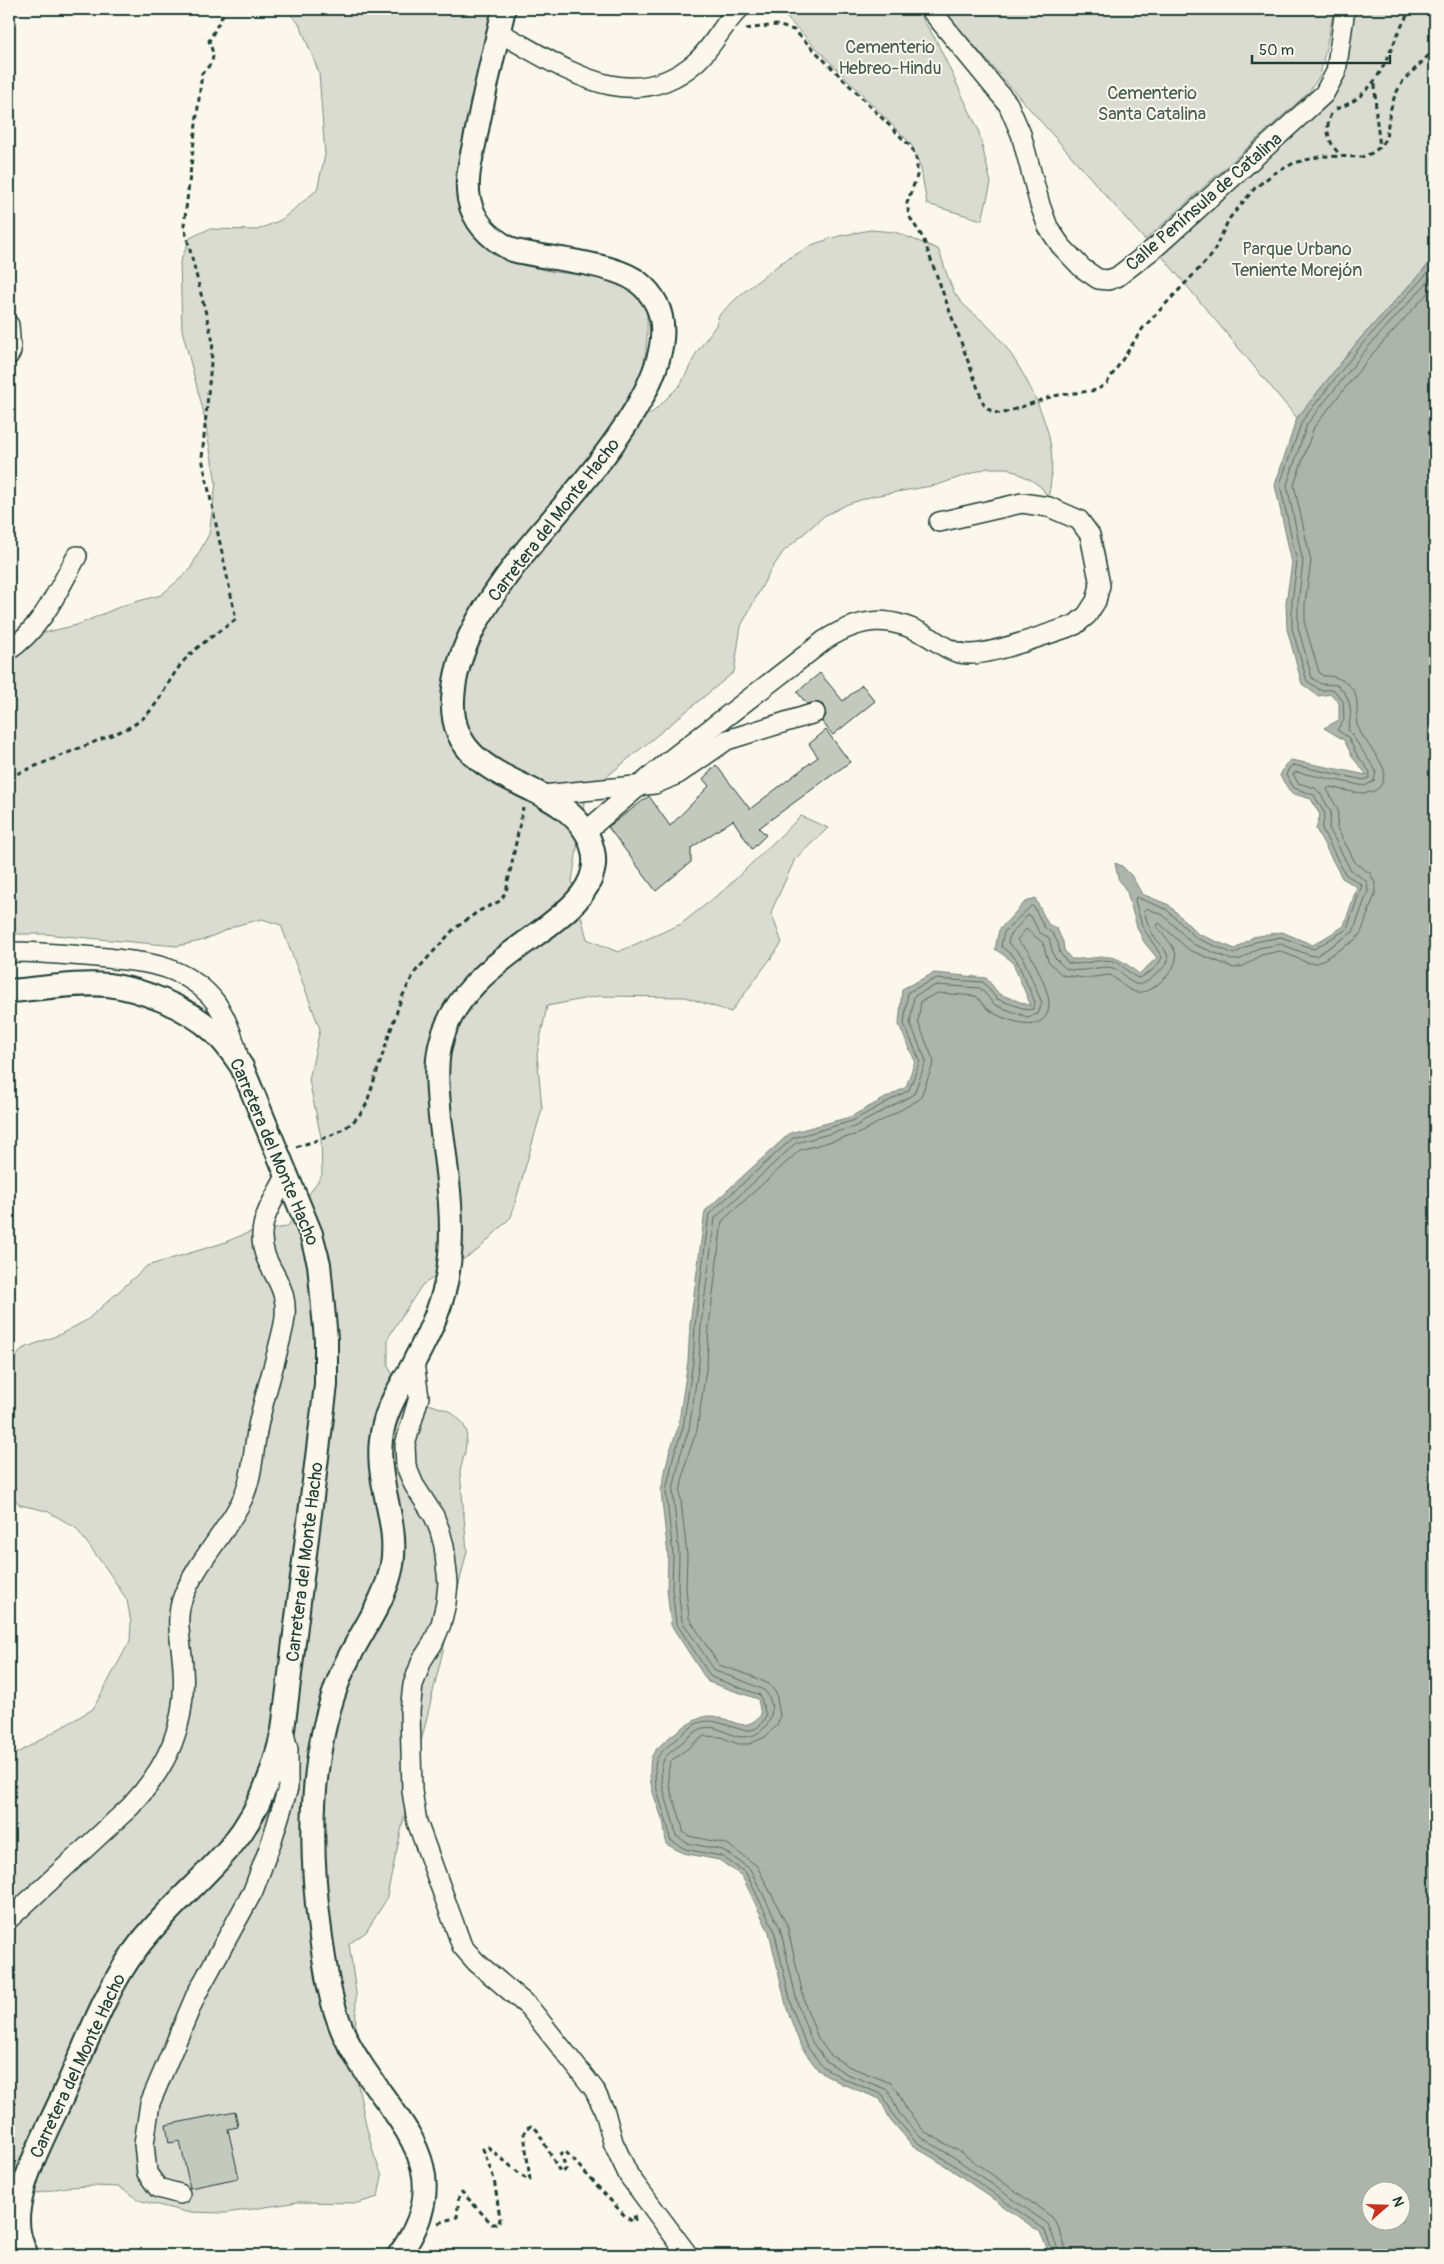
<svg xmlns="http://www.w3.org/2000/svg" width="1444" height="2264" viewBox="0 0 1444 2264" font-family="Pangolin,sans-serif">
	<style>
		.green { fill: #dbdcd1; stroke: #7d8c82 }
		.water { fill: #adb4aa; stroke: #74847b; fill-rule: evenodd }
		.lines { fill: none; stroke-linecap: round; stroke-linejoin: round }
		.shore { stroke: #586d63; stroke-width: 1 }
		.building { fill: #c4c9be; stroke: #1f3d34 }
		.minor-casing { stroke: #1f3d34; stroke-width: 22 }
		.major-casing { stroke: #1f3d34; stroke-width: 26 }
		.path { stroke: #1f3d34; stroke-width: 3; stroke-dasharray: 5 4; stroke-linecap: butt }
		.minor { stroke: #fbf7ec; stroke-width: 19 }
		.major { stroke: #fbf7ec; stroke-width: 22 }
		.labels { text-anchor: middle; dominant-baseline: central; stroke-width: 4; stroke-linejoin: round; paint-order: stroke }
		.park-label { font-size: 18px; fill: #455d53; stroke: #fbf7ec }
		.street-label { font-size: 18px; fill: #1f3d34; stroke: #fbf7ec }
	</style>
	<rect width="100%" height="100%" fill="#fbf7ec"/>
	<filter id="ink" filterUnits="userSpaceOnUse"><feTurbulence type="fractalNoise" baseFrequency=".02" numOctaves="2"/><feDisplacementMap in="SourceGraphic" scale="10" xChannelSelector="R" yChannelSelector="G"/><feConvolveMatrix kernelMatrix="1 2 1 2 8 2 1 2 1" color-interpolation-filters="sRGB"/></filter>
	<g filter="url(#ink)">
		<g class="green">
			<path d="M286,9h207l-8,25 -16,137 32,84 13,8 40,9 50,5 28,15 14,13c5,46 -6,75 -18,119l25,-12 28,-28 16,-32 19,-27 3,-10 21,-20 41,-32 33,-19 25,-8 31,-6 25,2 43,17c7,15 10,36 20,49 9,12 21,19 31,29 24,24 47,67 57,99 8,23 7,50 2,72l-6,-10 -9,-7 -25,-13h-21l-50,17 -64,11 -25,8 -24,12 -41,36 -14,21 -28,53 -7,46 -135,111 -14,13 -13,85 15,58 31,13 63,-28 43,-34 77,-74 27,12 -33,31 -24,53 11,31 -51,69 -46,-15 -86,-1 -52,10 -10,48 5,55 -31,108 -33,33 -56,35 -26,40 -8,13v28l16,30 46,15 12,11 5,10 -2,20 -5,19 7,80 -53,220 -28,129 -20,32 -17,12 7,49 -1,77 11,55 8,30 8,21 -4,21 -20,6 -60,-1 -72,11 -40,-1 -44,-11 -23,-14 -26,-1 -27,1 -33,7 -24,8v-444l84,-49 37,-68 1,-19 -4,-22 -19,-29 -32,-43 -29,-17 -27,-6 -11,-13v-125l13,-18 39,-15 26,-14 60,-54 76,-23 27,-11 37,-5 35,-52 -1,-38 -12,-57 11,-51 -39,-104 -19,-6 -24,6 -37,16 -24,5 -133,-12h-35v-296l17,-1 51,-12 47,-20 37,-10 28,-24 20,-37 7,-51 -13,-73 -21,-80 -2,-68 10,-24 19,-9 48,1 24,-10 36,-30 8,-35 -6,-82 -19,-48z"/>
			<path d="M778,9h138l20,31 42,89 13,54 -9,37 -55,-16 -6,-35 -10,-25z"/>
			<path d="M942,9h391l1,1 -14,66 -12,17 -163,147z"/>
			<path d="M1347,9h88v248l-76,83 -62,78 -141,-169 165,-144z"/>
		</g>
		<path class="water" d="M1435,258v1997h-385l-10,-23 -91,-64 -37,-23 -22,-26 -10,-20 -38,-15 -24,-14 -17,-23 -14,-38 -18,-77 -27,-56 -23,-16 -36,-7 -17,-9c-1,-6 -1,-13 -2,-19 -5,-18 -14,-34 -14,-52 0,-6 0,-14 3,-19 7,-12 42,-38 56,-38 24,0 32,20 52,-1l-3,-16 -50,-17 -37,-57 -4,-36 1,-33 -7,-65 8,-38 9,-25 10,-67 2,-37 15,-113 85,-78 60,-16 56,-30 9,-26 -16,-36 3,-36 32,-16 52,5 13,16 32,12 -19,-45 -17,-12 4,-19 25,-27 11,-5 13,26 9,5 6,13 1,8 7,9c36,1 37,-12 68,15l18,-16 -13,-16 -7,-15 -10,-35 -9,-14 -3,-15 7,3 9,9 11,19 27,11 29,29 37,15 18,-12 29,-5 31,13 31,-19 13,-39 -15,-9 -26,-49 4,-14 -9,-16 -20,-6 -11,-17 5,-11 6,-5 76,15 -14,-17 -9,-18 -20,-12 15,-8v-17l-8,-9 -13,2 -16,-12 -15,-55 -1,-27 6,-39 -17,-78 22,-67 62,-78zM1372,2192h30v30h-30z"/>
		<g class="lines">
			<g class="shore">
				<path d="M1054,2255l-10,-26 -92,-65 -37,-23 -21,-25 -11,-21 -39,-16 -22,-13 -16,-21 -14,-37 -18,-78 -28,-57 -25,-17 -36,-7 -15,-9c-2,-23 -15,-44 -15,-67 0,-4 0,-11 2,-15 3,-7 34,-32 41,-35 2,-1 8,-2 11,-2 20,0 46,24 57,-6l-6,-20 -49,-18 -35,-54 -4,-34 1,-34 -7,-64 8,-37 9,-26 10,-66 2,-37 14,-111 84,-76 59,-17 57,-31 11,-29 -16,-37 4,-32 27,-13 48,3 14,17 31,11 5,-1 2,-7 -19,-43 -15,-13 3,-14 27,-26 3,1 10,20 9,7 5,9 2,10 8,10c16,4 33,-7 48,-1 8,4 14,13 22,16 9,-2 21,-12 24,-21l-20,-31 -7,-26 1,-3 30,12 30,29 38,16 21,-12 26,-5 33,12 33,-20 15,-44 -17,-11 -23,-45 3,-15 -11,-19 -20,-7 -8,-13 3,-7 4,-3 71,15 5,-2 1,-6 -13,-17 -9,-18 -11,-7 7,-10 -1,-19 -9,-11h-14l-13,-9 -15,-53v-26l5,-40 -17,-78 22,-63 61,-78 72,-78"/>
				<path d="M1060,2255l-12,-31 -93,-66 -36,-22 -20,-23 -11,-23 -41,-16 -21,-13 -14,-19 -14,-36 -18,-78 -30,-59 -27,-19 -36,-7 -11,-7c-2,-22 -24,-60 -10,-80 9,-7 27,-25 37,-28 16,-4 26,9 40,9 25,0 38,-29 21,-47l-18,-8 -31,-11 -33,-50 -4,-32 1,-34 -6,-64 7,-35 9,-27 10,-67 2,-37 14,-107 81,-75 58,-16 60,-33 12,-33 -16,-38 4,-27 22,-11 44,3 15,17 32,12 11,-3 4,-11 -20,-47 -14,-13 2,-8 18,-20 3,1 8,16 10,6 5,19 11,11c14,6 28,-1 42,-1 22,1 22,31 46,10 6,-6 13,-10 15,-17 0,-11 -10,-17 -15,-25 -4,-8 -7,-16 -9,-24l2,-3 17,7 30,29 39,16 9,-1 17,-11 23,-4 28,11 7,1 37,-24 15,-41 -1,-9 -17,-13 -21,-41 2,-16 -11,-19 -5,-5 -17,-5 -5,-9 3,-2 69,14 9,-5 2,-10 -28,-42c5,-17 3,-33 -11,-44l-16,-1 -9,-6 -14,-51v-24l5,-41 -16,-77 20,-61 61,-77 67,-73"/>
				<path d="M1068,2255l-10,-29 -6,-9 -92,-65 -36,-21 -18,-22 -9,-19 -6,-7 -41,-16 -20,-12 -12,-17 -13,-34 -18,-79 -30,-59 -30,-22 -38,-8 -6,-4c-2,-23 -22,-49 -12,-71l33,-25 17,1 17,7h11l16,-7 12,-12 3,-9 -4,-23 -7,-9 -20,-9 -30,-10 -30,-47 -3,-29 1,-34 -7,-63 7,-34 10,-28 10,-67 2,-37 13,-105 78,-71 58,-16 62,-35 14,-37 -16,-40 3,-21 17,-8 38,3c4,4 7,10 13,14 14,10 59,27 60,-5 1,-12 -14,-43 -21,-54 -3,-4 -8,-7 -11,-11l9,-11 17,14 5,18 14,14 23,3 25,-3c8,5 16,15 26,17 15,3 42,-21 40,-37 -2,-11 -14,-19 -19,-29l2,-3 30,27 45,18 10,-2 17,-11 19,-4 28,12h10l37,-23 6,-7 14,-39v-11l-5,-10 -14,-9 -19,-36 1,-18 -11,-21 3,-2c19,4 56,17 54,-17 -4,-13 -20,-28 -26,-43 -3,-5 0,-16 -1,-23 0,-18 -17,-29 -34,-28l-4,-4 -14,-47v-22l6,-42 -17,-76 20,-58 60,-75 61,-67"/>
			</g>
		</g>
		<g class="building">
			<path d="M820,673l23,28 19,-16 13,16 -42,34 -11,-13 4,-7 -3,-10 -6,-3 -10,2 -10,-12z"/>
			<path d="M826,730l24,32 -91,66 7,7 -14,14 -19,-29 -42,28v14l-35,29 -48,-64 41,-31 21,30 39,-40 -6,-7 13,-14 34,44 68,-52 -9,-13z"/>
			<path d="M235,2111l3,16 -10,2 11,49 -49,10 -10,-47 -11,2 -3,-18z"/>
		</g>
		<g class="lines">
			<g class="minor-casing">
				<g id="minor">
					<path d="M930,9l78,95 13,30 19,71 8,22 13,19 21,22 16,11 10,1 9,-3 40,-31 167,-152 12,-22 9,-63"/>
					<path d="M498,32c63,33 131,88 198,30 17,-15 27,-38 43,-53"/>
					<path d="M9,325l2,26 -2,4"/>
					<path d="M9,650c33,-22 49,-60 68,-94"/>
					<path d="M542,795l113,-11 23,-10 49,-34 88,-27"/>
					<path d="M585,832l85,-72 155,-120c38,-24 66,-25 106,-2 12,8 23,16 38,16 23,1 81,-21 106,-29l12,-10 9,-14 4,-16 -10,-50 -11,-15 -30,-13 -27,-4 -83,19"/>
					<path d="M9,952c33,0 65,3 98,6 23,3 46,4 67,13 16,7 32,18 42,32 12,17 18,36 23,56"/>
					<path d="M414,1363l5,34 -14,48 1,21 8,19 20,31 6,15 4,15 4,37 -2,20 -5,21 -8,19 -11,17 -9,25 -3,26 2,80 5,31 45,124 14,16 53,45 65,82 11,23 8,30 16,34 59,79"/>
					<path d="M9,1919l121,-112c38,-41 57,-82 53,-139 -1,-24 -9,-48 0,-71 13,-34 43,-64 59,-97 11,-23 11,-49 16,-74 7,-34 19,-68 26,-102 8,-43 -23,-54 -22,-89 0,-20 16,-42 24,-59"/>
					<path d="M180,2194l-22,-6 -11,-15 -3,-29 6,-41 46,-108 57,-104 18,-48 17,-55v-39l-5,-19"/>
				</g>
			</g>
			<g class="major-casing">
				<g id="major">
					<path d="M9,991c32,-2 67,-9 99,-6 34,4 80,23 105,46 12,11 20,23 29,36l69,167 8,30 7,75v46l-43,345c-9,42 -24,82 -52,116 -30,36 -67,65 -95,103 -32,43 -49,94 -71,142 -16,36 -40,78 -46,117 -3,17 0,32 8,47"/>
					<path d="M399,2255c69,-95 -18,-141 -55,-221 -15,-33 -19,-68 -24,-104 -11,-83 -11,-179 22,-258 15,-36 43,-68 50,-107 8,-49 -22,-89 -8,-141 6,-24 21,-43 31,-64 15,-28 29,-58 33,-89 8,-48 -2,-106 -8,-154 -2,-24 -5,-48 0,-71 13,-58 65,-88 109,-121 18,-14 39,-31 44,-54 3,-12 0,-24 -5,-35 -31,-60 -139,-50 -135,-136 2,-52 34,-98 64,-138 40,-55 207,-213 121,-280 -26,-20 -93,-23 -126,-32 -21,-11 -38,-26 -43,-51 -4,-21 3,-43 7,-64 8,-42 18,-84 28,-126"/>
				</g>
			</g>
			<g class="path">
				<path d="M746,29l30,-4 18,5 118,118 5,13v15l-10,27 2,13 14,22 61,167 7,6 10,3 52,-18 44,-6 10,-7 36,-55 69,-73 17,-36 26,-31 18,-14 21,-11 28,-7 40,1 10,-4 8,-6 6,-9 4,-27 5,-16 8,-14 32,-32"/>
				<path d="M1375,84l1,31 4,32"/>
				<path d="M1336,109c49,-17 50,-60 75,-100"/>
				<path d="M1331,114c-7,15 -2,31 10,41"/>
				<path d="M9,777l117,-48c32,-15 36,-41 56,-66 15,-18 36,-30 54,-44l-34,-161 11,-116 -29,-116 18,-153c13,-12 13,-16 7,-32l17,-32"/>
				<path d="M296,1147c27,-9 55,-14 70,-42l35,-106 14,-27 39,-43 25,-18 21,-10 6,-9 17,-84"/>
				<path d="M438,2223l19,-6 2,-23 3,-2 30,32h7l1,-6 -6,-39 -11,-30 5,-2 38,32 4,1 -6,-47 1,-4 6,-3 6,4 23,42 2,1 4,-4 -5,-15 4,-3 60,65 8,6 2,-2 -1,-6"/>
			</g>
			<use href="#minor" class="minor"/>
			<use href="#major" class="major"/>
		</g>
	</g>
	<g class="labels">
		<g class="park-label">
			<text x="890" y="47">Cementerio<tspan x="890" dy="21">Hebreo-Hindu</tspan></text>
			<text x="1152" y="93">Cementerio<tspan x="1152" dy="21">Santa Catalina</tspan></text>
			<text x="1297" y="249">Parque Urbano<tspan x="1297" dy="21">Teniente Morejón</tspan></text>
		</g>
		<g class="street-label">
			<text transform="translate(1204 202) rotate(-41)">Calle Península de Catalina</text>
			<text transform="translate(554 520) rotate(-52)">Carretera del Monte Hacho</text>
			<text transform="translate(274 1152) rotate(67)">Carretera del Monte Hacho</text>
			<text transform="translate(305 1562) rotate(-83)">Carretera del Monte Hacho</text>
			<text transform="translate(78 2066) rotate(-65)">Carretera del Monte Hacho</text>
		</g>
	</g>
	<rect width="1444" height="2264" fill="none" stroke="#fbf7ec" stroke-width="30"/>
	<rect x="15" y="15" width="1414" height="2234" fill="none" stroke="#1f3d34" stroke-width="2" filter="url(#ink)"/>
	<g transform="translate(1386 2206) rotate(70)"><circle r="24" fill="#fbf7ec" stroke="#a3ada2"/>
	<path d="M0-4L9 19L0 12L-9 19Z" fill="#c8321e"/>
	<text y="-8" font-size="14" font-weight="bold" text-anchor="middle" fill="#1f3d34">N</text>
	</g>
	<path d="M1252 55v8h138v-8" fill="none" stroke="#1f3d34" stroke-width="2.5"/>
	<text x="1259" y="55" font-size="15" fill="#1f3d34" stroke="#fbf7ec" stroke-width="4" paint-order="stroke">50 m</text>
</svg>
